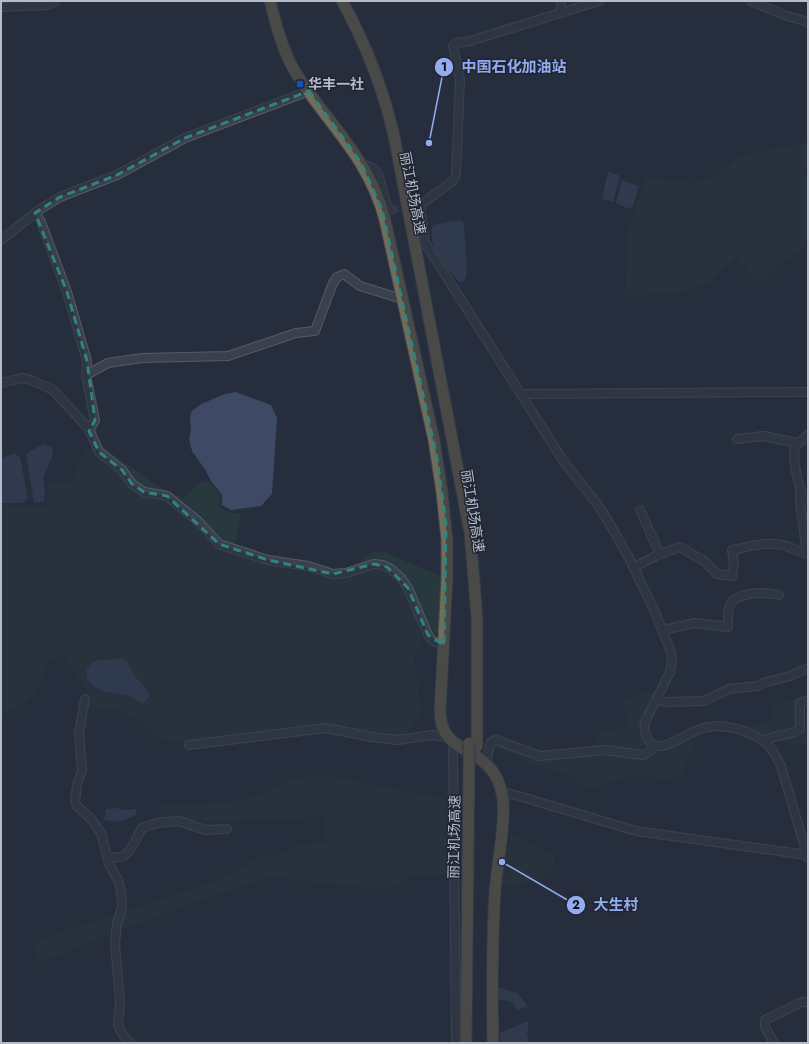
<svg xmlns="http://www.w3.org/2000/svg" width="809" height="1044" viewBox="0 0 809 1044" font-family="Jost,'Noto Sans SC',sans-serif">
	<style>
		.green { fill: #28393e }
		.water { fill: #3d4965 }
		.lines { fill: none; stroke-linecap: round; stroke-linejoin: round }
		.minor-tunnel { stroke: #3c4252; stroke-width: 8; stroke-dasharray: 8 4; stroke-linecap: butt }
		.minor-casing { stroke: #555b68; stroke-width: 10 }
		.highway-casing { stroke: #424855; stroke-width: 13 }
		.minor { stroke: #3a404d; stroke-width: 8 }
		.highway { stroke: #736c57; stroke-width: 11 }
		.highway-bridge-casing { stroke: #424855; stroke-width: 13; stroke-linecap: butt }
		.highway-bridge { stroke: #736c57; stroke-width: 11 }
		.marked { fill: none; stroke: #308480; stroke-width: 3; stroke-dasharray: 8 5; stroke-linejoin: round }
		.transit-dot { fill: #1a4fb4; stroke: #1f2532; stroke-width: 1.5 }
		.labels { text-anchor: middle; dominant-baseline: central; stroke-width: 3; stroke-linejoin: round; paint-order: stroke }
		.poi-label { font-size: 14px; font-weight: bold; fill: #b6bbc8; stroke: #1f2532; text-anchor: start }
		.street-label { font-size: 14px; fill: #b6bbc8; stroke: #1f2532 }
		.leader { fill: none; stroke: #92abf1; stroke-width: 1.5 }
		.callout-dot { fill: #92abf1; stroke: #1f2532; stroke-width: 1.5 }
		.mark-label { font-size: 12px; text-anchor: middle; font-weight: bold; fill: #111 }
		.callout-label { font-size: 15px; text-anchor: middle; font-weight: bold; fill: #92abf1; stroke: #1f2532; stroke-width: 3; stroke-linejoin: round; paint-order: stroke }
	</style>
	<rect width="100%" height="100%" fill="#262d3d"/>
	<g class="green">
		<path d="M808,142v28l-3,1 3,7v67l-19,12 -30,26 -23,-26 -28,26 -24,9 -59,4 3,-69 18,-49 48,5 20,-6 23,-18 11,-5z"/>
		<path d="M101,445l53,39 30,14 18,-18 10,5 9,12 -3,9 12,7h11l-5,28 -8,9c19,6 39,14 59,17 6,1 12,1 18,2 9,3 19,8 29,9 13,3 25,-8 38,-10 33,-5 46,53 51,77l-9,10 7,56 -16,27 -79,-12 -138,17c-8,-1 -19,-1 -28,-5 -6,-3 -12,-9 -17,-14 -18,-15 -32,-17 -56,-15l2,-15 -23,-37 -8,-1c-20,10 -13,24 -25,38 -8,10 -21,16 -32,21v-210l45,2 2,-24 26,1 2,-18 12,-18z"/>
		<path d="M381,551l60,25 -1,58 -9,-1 -21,-49 -24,-20 -24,-2v-4l10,-6z"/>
		<path d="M658,689l-16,44 3,14 -12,4 -9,-3 -27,1 -1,-15 33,-9 -6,-24z"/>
		<path d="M796,701l2,26h10v18l-19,-2 -36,-11v-8l20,-3 -1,-17z"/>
		<path d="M690,738l6,13 -9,5c1,37 -41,15 -61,20 -12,3 -25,13 -38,10 -8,-2 -14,-8 -21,-12 -10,-4 -22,-5 -32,-8 -16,-6 -21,-15 -39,-16l1,-7 33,12 76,-2 42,6 7,-2 9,-8z"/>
		<path d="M324,775l125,25 3,75 -42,-1 -20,16 -121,-13 -160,56 -70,31 -7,-19 41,-19 7,1 140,-48 42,-23h17l18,-11 28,-2v-26l-113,4 -54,-2 5,-15 34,2 59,-9 35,-18z"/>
		<path d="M511,834l43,21v12l-15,13 -39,8z"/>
	</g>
	<g class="water">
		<path d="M608,171l12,5 -7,26 -11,-3z"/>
		<path d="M622,180l17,6 -6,20 -4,3 -13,-6z"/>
		<path d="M460,220l4,3 3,49 -2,8 -5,3c-13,-16 -34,-36 -27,-58z"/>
		<path d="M236,392l35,13 6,13 -5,76 -11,12 -30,4 -9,-5v-10l-11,-14 -5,-10 -14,-20 -3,-12 2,-11 -1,-11 2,-6 9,-7 24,-10z"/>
		<path d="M43,444l9,3 1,7 -10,24 2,11 -1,13h-10l-8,-48z"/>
		<path d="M14,453l6,4 8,42 -6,4h-21v-45z"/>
		<path d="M121,659l7,3 6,13 14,17 1,5 -6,7c-4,-3 -8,-6 -13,-8 -16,-5 -43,-2 -44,-24 5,-15 22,-12 35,-13z"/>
		<path d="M117,808l5,2 14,-1v6l-17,7 -15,-2 2,-11z"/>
		<path d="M501,988l16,5 11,13 -10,4 -8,-9 -11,-1 -2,-1v-10z"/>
		<path d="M528,1021l1,1 -2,11 2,8 -2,2h-26l-1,-10z"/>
	</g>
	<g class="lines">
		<path class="minor-tunnel" d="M391,210l29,-5"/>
		<g class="minor-casing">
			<g id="minor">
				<path d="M561,1v12"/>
				<path d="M599,1l-129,40 -14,2 -3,3 7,34 -4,95 -3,6 -33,24 5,38 139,219 34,43 10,16 21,37 26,54 16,40 1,10 -2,10 -25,50c-2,10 3,26 16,24 13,-2 25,-12 37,-16 20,-8 47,-2 65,11 8,5 14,16 18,25l27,92"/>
				<path d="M751,1l33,14 24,7"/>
				<path d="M1,7l46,-2 9,-4"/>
				<path d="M361,163c5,2 11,4 14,7 9,10 7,35 16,40"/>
				<path d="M35,213l6,9 26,70 20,69 -1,14 9,45 -6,11"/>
				<path d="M1,240l38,-30 21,-13 57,-22 68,-37 124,-47"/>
				<path d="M86,375l22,-12 34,-5 86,-2 68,-23 19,-2 18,-48 4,-6 7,-3 16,12 42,13"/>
				<path d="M1,383l21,-5 9,2 22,10 36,39 10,23 23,18 10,14 12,8 23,4 32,26 20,22 49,16 40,6 25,8 13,-1 28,-9 9,1 8,4 10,9 7,10 20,47 5,6 11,4"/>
				<path d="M521,394l287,-2"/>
				<path d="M808,435c-5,4 -11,7 -13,13 -3,11 4,47 13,54"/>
				<path d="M737,439l26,-3 35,7"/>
				<path d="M800,493v10l7,50"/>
				<path d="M640,510l20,44"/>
				<path d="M634,567l26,-13 20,-7 24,14 13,13 15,2 2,-13 -2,-13c16,-3 34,-9 50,-5 9,1 17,8 26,8"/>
				<path d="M663,630l32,-7 33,4c0,-7 -1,-16 2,-22 6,-14 37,-13 49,-10"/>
				<path d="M85,699l-6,34 3,37 -5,15 -2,16 2,5 14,13 10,14 8,31 9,16 3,11 1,16 -5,17 -2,20 5,58 -2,22 3,8 9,11"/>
				<path d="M657,699l8,3 39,-1 25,-12 29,-3 5,-3 27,-7 18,-8"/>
				<path d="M763,741c12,-7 26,-4 37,-12v-26l8,-3"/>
				<path d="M453,743l3,300"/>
				<path d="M189,745l137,-17 46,9 26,3 34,-5 17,3"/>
				<path d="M486,763l5,-21 5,-2 44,16 65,-6 38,5 7,-3 4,-7"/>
				<path d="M502,792l20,5 114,34 171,24"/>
				<path d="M107,857c25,4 25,-13 35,-29l15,-5 22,-2 26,9 22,-1"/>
				<path d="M774,1043l-9,-16v-7l37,-18h6"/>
			</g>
		</g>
		<g class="highway-casing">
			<g id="highway">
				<path d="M270,1c6,24 12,47 24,69 33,54 74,85 91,150l49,220 8,52 5,48v39l-7,132c1,38 29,34 49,56 7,7 11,17 13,27 5,24 -5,70 -7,97 -3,50 -3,101 -2,152"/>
				<path d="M342,1c24,43 41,87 52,135l76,397 7,85v128"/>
				<path d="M466,1043l3,-277"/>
			</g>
		</g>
		<use href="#minor" class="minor"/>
		<use href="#highway" class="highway"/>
		<g class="highway-bridge-casing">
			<path id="highway-bridge" d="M469,766v-23"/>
		</g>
		<use href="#highway-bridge" class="highway-bridge"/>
	</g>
	<path d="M0 0H809V1044H0ZM309,91l52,72 21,47 55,248 9,66 -2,121 -16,-10 -20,-47 -21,-21 -13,-3 -41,10 -65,-14 -49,-16 -52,-48 -23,-4 -12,-8 -10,-14 -23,-18 -10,-21 6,-11 -8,-59 -20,-69 -32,-79 25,-16 57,-22 68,-37z" fill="#262d3d" fill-opacity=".55" fill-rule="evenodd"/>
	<path class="marked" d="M309,91l52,72 21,47 55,248 9,66 -2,121 -16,-10 -20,-47 -21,-21 -13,-3 -41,10 -65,-14 -49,-16 -52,-48 -23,-4 -12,-8 -10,-14 -23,-18 -10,-21 6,-11 -8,-59 -20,-69 -32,-79 25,-16 57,-22 68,-37z"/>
	<rect class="transit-dot" x="296" y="80" width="8" height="8" rx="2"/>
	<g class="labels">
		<g class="poi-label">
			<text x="308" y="84">华丰一社</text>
		</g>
		<g class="street-label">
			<text transform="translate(413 193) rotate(79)">丽江机场高速</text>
			<text transform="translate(473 511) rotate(81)">丽江机场高速</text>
			<text transform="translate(454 837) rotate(-89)">丽江机场高速</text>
		</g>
	</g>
	<path class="leader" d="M429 143L444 67M502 862L576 905"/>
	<g class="callout-dot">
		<circle cx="429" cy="143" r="4"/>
		<circle cx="502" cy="862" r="4"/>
		<circle cx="444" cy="67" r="10"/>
		<circle cx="576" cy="905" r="10"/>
	</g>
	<g class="mark-label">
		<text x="444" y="71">1</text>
		<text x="576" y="909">2</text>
	</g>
	<g class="callout-label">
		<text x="514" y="72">中国石化加油站</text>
		<text x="616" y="910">大生村</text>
	</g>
	<rect width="809" height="1044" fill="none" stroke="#b6bbc8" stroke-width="4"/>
</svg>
